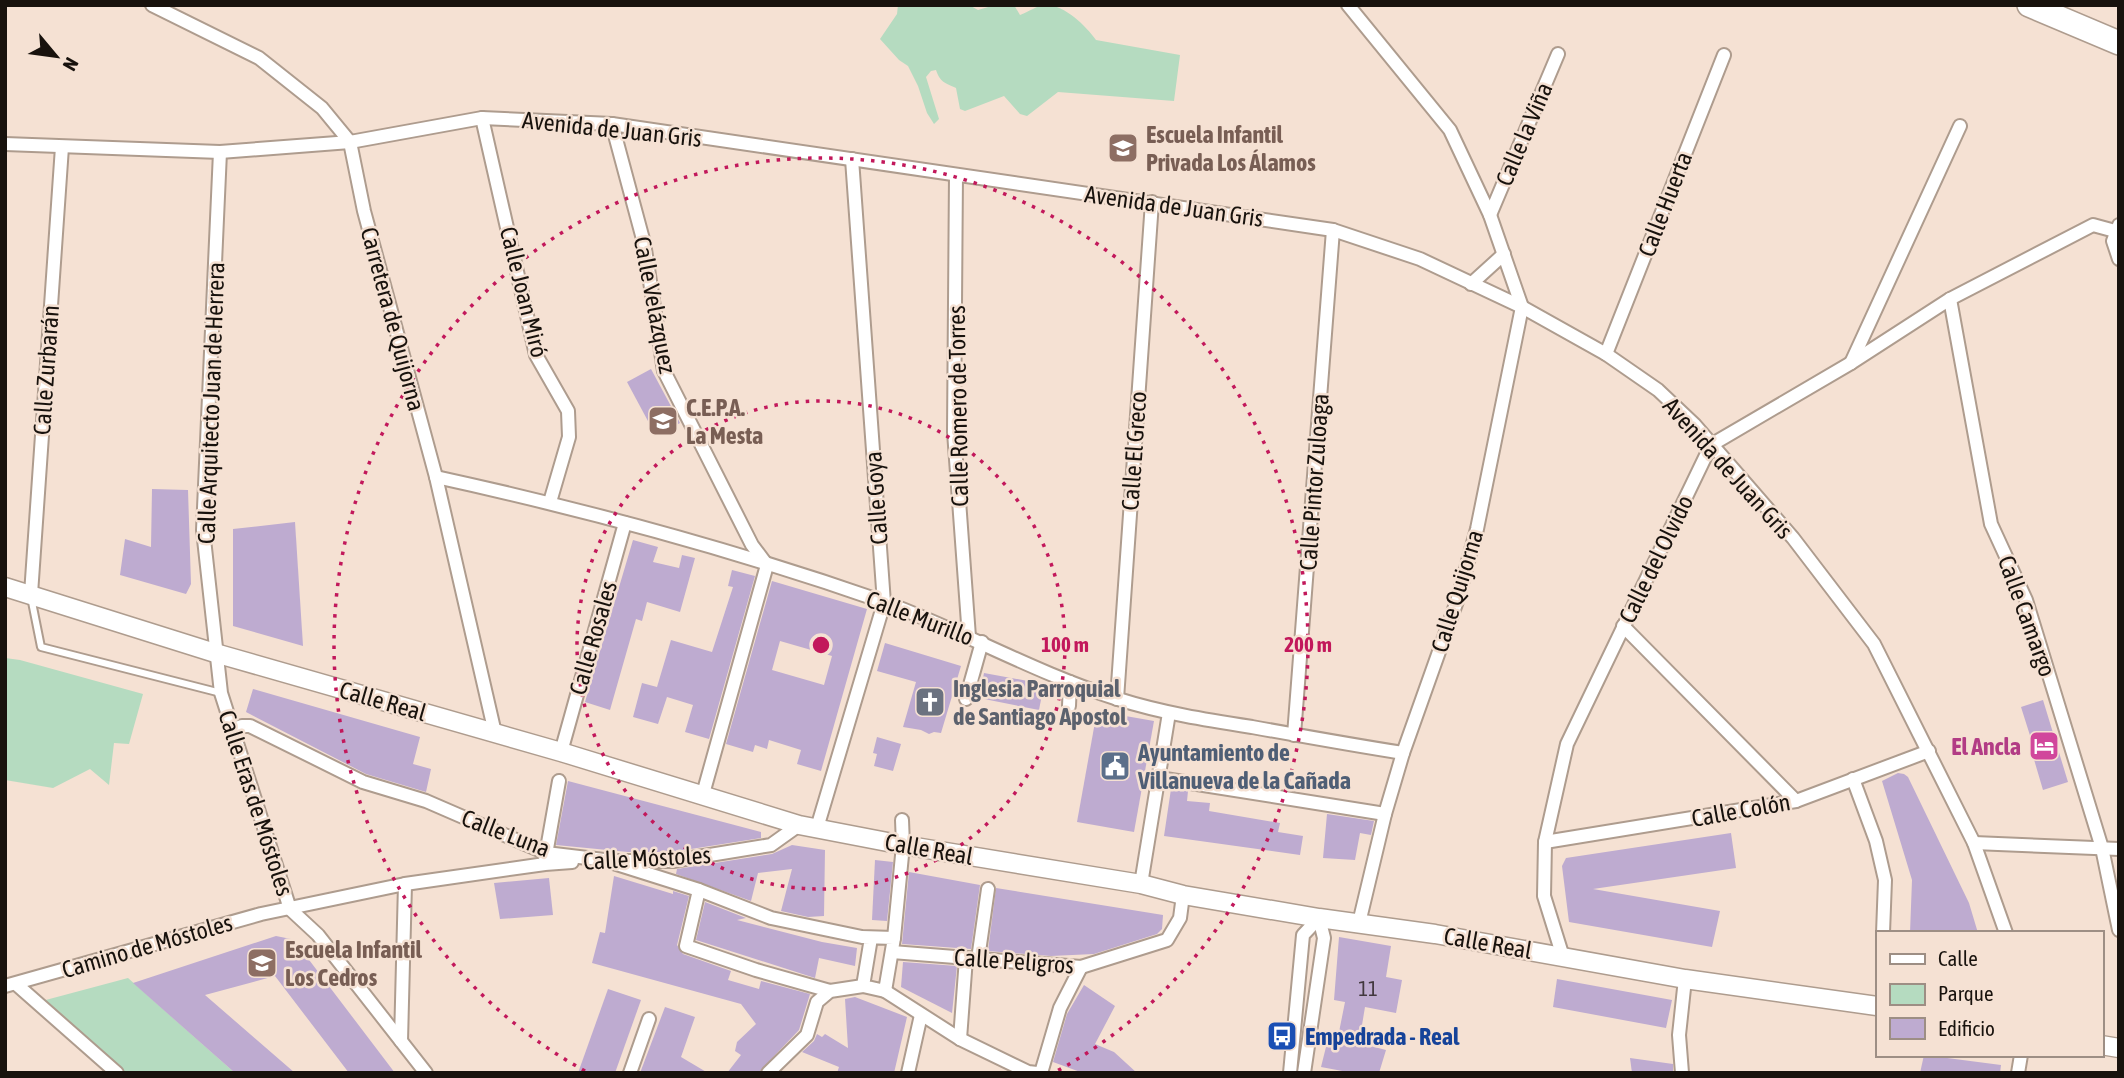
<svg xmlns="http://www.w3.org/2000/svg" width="2124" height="1078" viewBox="0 0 2124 1078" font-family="'Asap Condensed',sans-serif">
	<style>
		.green { fill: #b5dbc0 }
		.building { fill: #beabd0; fill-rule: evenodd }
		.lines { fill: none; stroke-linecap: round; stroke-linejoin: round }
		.lane-casing { stroke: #ae9c8e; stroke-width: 10 }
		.street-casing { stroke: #ae9c8e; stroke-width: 16 }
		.secondary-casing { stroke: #ae9c8e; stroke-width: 21 }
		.highway-casing { stroke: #ae9c8e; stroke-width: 26 }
		.lane { stroke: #fff; stroke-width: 6 }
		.street { stroke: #fff; stroke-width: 12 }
		.secondary { stroke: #fff; stroke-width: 18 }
		.highway { stroke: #fff; stroke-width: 23 }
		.ring { fill: none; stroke: #c2185b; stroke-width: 3.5; stroke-dasharray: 3.5 7 }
		.labels { text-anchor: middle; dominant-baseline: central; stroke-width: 5; stroke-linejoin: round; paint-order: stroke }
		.number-label { font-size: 21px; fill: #42383e }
		.street-label { font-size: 24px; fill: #18120d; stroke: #f5e1d3 }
		.education-label { font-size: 24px; font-weight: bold; fill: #785e54; stroke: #f5e1d3; text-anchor: start }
		.worship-label { font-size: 24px; font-weight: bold; fill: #5b616d; stroke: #f5e1d3; text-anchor: start }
		.hotel-label { font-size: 24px; font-weight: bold; fill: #b23c85; stroke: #f5e1d3; text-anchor: end }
		.service-label { font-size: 24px; font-weight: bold; fill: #4e5e75; stroke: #f5e1d3; text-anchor: start }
		.transit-label { font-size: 24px; font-weight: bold; fill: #164399; stroke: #f5e1d3; text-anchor: start }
		.centre { fill: #c2185b; stroke: #f5e1d3; stroke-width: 3.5 }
		.ring-label { font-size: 21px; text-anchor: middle; font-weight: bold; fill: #c2185b; stroke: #f5e1d3; stroke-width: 5; stroke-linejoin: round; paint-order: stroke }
	</style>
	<rect width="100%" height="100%" fill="#f5e1d3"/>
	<g class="green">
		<path d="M898,5h71l9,5 17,-5h19l6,10c8,-3 18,-10 26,-10 19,0 40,21 50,35l84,15 -6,46 -116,-9 -31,24 -7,-2 -16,-18 -39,15 -5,-2 -4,-21c-11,-5 -16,-6 -20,-18l-5,1 -5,6 13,42 -5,5 -7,-11 -9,-27 -10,-20 -9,-6 -19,-21 17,-25z"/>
		<path d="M5,658l15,2 123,34 -14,50 -15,-1 -5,42 -19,-16 -37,19 -48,-8z"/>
		<path d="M128,978l107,95h-111l-82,-72z"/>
	</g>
	<g class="building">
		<path d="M651,369l29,54 -24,13 -29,-54z"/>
		<path d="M152,489l36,1 3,94 -5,10 -66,-19 5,-36 26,8z"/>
		<path d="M295,522l8,124 -70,-20v-97z"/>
		<path d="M633,540l25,7 -5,15 26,6 3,-13 13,3 -15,54 -33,-10 -5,19 -6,-2 -26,91 -25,-8z"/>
		<path d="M732,570l23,6 -46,163 -24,-7 8,-27 -26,-8 -9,27 -25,-7 9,-34 15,4 14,-47 41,12 21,-65 -5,-1z"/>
		<path d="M772,581l95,28 -46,162 -24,-7 4,-14 -32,-10 -2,9 -12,-4 -2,7 -27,-8zM780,641l52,15 -8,29 -52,-15z"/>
		<path d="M885,643l76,23 -20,67 -7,-1 -5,2 -8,-4 -18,-3 13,-45 -39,-11z"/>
		<path d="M984,673l60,11 -5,26 -60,-12z"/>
		<path d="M253,689l167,48 -7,27 18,5 -5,23 -60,-18 -120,-62z"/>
		<path d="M2043,700l25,82 -25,8 -13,-44 3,-1 -12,-38z"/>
		<path d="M1097,711l57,10 -20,111 -57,-10z"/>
		<path d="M877,737l24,7 -8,27 -19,-5 3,-12 -4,-1z"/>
		<path d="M1898,773l6,1 4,3 61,126 9,30h-68l2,-53 -30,-99z"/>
		<path d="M568,781l193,51v6l-89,14h-44l-72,-7z"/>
		<path d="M1171,789l17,2 -1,10 23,2 -1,8 71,12 -2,9 25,4 -3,19 -136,-19z"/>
		<path d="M1327,814l47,7 -3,14 -11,-2 -5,27 -32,-2z"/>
		<path d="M1731,833l5,35 -143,21 127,22 -8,36 -143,-25 -7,-56 4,-8z"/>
		<path d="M792,845l33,5 -1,66 -16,1 -27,-6 11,-42 -34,4 -7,28 -75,-27 1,-5 95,-15z"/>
		<path d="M875,860l18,2 -6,59 -15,-1z"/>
		<path d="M909,872l71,13 -9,64 -69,-5z"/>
		<path d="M614,876l59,18v-3l16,5 -12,49 6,9 48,17 -3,9 31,9 2,-8 49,13 -11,36 -41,43h-31l14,-18 -6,-4 2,-9 19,-18 -15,-20 -149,-41 8,-31 5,1z"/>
		<path d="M549,878l4,37 -53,4 -6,-36z"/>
		<path d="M996,888l167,27 -1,14 -5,5 -63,20 -43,2 -63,-5z"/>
		<path d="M705,902l41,16 -9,2 85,22 35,6 -2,18 -36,-8 -4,20 -119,-38z"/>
		<path d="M276,936l15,3 6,5 98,129h-46l-74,-97 -70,19 90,78h-60l-102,-90z"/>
		<path d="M1339,937l52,9 -5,31 16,3 -6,33 -31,-6 -6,36 27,7 -7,23h-26l-32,-6 8,-32 9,2 7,-35 -11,-2z"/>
		<path d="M903,962l54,4 -5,47 -51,-26z"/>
		<path d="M1557,979l115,21 -6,28 -113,-21z"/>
		<path d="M1084,985l31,21 -20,38 19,8 23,21h-54l-30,-11 14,-48z"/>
		<path d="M608,989l33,11 -26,73h-37z"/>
		<path d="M855,997l52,20 -13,56h-57l2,-6 -37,-15 12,-11 3,-7 5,3 3,-3 23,14 -3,-49z"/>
		<path d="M665,1007l30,10 -14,40 27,16h-68z"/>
		<path d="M1924,1055l77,10 -1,8h-80z"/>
		<path d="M1630,1058l43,6v9h-41z"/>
	</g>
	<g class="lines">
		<g class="lane-casing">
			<path id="lane" d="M31,597l10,50 180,46"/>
		</g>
		<g class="street-casing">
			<g id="street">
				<path d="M152,5l107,53 63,50 28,34 14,69 72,266 59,256"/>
				<path d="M1348,5l102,125 40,85 32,92 -45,222 -20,72 -54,152 -18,61 -26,109"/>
				<path d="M482,118l54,237 32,56 1,26 -19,65"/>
				<path d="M612,124l32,119 20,128 88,174 15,20 -64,229"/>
				<path d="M5,144l215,8 130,-10 132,-24 130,6 721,106 87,29 102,48 84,47 52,36 36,34 99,114 81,106 100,199 32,90"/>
				<path d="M220,152l-17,378 18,163 69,216 28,26 108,138"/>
				<path d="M956,175l-2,257 15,205"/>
				<path d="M1490,215l68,-161"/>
				<path d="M2119,225l-6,16 6,18"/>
				<path d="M1471,284l33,-30"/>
				<path d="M1950,299l41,225 35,76 76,248 17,82"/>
				<path d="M1606,354l118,-299"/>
				<path d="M1851,363l109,-237"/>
				<path d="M436,477c151,33 302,74 448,125 79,29 153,72 234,97 44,14 89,21 134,28 50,9 100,18 151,26"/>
				<path d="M31,594l31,-447"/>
				<path d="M1623,626l173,175"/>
				<path d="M966,699l16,-57"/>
				<path d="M1117,699l35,-497"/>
				<path d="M1069,706l1,-24"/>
				<path d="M231,730l11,-4h8l113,56 63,19 120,52 58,7 95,30 72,28 91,19 32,1 -9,53 -22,-5 8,-48"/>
				<path d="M1294,735l39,-505"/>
				<path d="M561,752l64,-229"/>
				<path d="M1159,778l226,36"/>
				<path d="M1853,779l23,62 9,39 -2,53"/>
				<path d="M817,828l67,-225 -32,-444"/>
				<path d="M1545,842l251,-41 133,-50"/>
				<path d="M1974,843l145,6"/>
				<path d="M545,860l14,-79"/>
				<path d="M618,861h55l98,-16 28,-20"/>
				<path d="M1141,884l28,-171"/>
				<path d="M699,890l-13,56 70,24 74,21"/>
				<path d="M894,938l9,-93 -1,-25"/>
				<path d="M892,952l189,15 86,-27 13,-22 3,-23"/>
				<path d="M1563,957l-19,-61 1,-54 22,-98 144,-299 140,-82 99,-64 143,-74 22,6"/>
				<path d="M978,959l10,-70"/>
				<path d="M16,984l101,89"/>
				<path d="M5,986l256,-72 144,-30 140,-20 27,-2"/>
				<path d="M885,991l75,48 68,33 9,1"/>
				<path d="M960,1039l6,-81"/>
				<path d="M401,1041l4,-157"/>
				<path d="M630,1073l19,-54"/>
				<path d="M768,1073l39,-38 10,-33 13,-11 33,-5"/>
				<path d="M908,1073l13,-58"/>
				<path d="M1041,1073l19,-65 21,-41"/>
				<path d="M1290,1073l13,-138 16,-17"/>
				<path d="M1304,1073l20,-135 -5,-20"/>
				<path d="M1682,1073l-3,-38 6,-56"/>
				<path d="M2018,1073l3,-18"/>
			</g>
		</g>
		<g class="secondary-casing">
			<g id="secondary">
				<path d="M5,587l210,66 346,99 238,73 104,20 238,39 42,11 136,23 116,16 250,45 192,27"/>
				<path d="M2101,1045l18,3"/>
			</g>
		</g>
		<g class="highway-casing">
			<path id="highway" d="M2029,5l90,38"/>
		</g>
		<use href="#lane" class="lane"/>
		<use href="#street" class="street"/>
		<use href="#secondary" class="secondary"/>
		<use href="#highway" class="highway"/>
	</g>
	<g class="ring">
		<circle cx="821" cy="645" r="244"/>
		<path d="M585 1071A487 487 0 1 1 1057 1071"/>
	</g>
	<defs>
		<g id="school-square" transform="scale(1.575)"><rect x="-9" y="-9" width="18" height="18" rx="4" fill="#8d6e63" stroke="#f5e1d3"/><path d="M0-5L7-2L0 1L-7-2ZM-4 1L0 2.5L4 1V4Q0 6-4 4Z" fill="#fff"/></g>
		<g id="university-square" transform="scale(1.575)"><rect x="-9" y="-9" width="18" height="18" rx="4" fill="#8d6e63" stroke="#f5e1d3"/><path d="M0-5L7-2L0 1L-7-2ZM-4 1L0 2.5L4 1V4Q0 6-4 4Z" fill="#fff"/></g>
		<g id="church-square" transform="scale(1.575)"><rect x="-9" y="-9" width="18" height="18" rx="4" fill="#6b7280" stroke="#f5e1d3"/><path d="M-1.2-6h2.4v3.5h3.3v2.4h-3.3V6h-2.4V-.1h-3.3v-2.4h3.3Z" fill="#fff"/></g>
		<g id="hotel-square" transform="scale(1.575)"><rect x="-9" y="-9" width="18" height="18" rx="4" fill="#d1479c" stroke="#f5e1d3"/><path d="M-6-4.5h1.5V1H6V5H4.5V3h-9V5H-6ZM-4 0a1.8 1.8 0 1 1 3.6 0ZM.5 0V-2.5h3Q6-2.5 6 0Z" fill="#fff"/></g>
		<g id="civic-square" transform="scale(1.575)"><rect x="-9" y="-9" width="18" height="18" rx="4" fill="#5c6f8a" stroke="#f5e1d3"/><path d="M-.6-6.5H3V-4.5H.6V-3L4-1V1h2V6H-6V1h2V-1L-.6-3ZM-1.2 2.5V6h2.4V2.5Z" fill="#fff"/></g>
		<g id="bus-square" transform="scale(1.575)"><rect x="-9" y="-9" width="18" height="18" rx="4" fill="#1a4fb4" stroke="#f5e1d3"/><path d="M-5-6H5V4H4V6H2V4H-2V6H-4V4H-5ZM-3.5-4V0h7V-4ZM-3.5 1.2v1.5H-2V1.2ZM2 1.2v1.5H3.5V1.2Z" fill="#fff"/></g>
	</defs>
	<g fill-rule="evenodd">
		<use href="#school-square" x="1123" y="148"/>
		<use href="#university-square" x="663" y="421"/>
		<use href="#church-square" x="930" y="702"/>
		<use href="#hotel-square" x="2044" y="746"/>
		<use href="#civic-square" x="1115" y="766"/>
		<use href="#school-square" x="262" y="963"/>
		<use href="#bus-square" x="1282" y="1036"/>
	</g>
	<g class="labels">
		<g class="number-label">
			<text x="1368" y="988">11</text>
		</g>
		<g class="street-label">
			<text transform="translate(612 129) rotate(6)">Avenida de Juan Gris</text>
			<text transform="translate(1524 134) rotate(-67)">Calle la Viña</text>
			<text transform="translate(1665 204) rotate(-69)">Calle Huerta</text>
			<text transform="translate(1174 206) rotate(8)">Avenida de Juan Gris</text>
			<text transform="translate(524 292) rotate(76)">Calle Joan Miró</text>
			<text transform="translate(655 305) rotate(79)">Calle Velázquez</text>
			<text transform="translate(393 319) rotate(75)">Carretera de Quijorna</text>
			<text transform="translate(46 370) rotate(-86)">Calle Zurbarán</text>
			<text transform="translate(211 403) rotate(-88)">Calle Arquitecto Juan de Herrera</text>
			<text transform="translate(958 406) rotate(-91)">Calle Romero de Torres</text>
			<text transform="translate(1134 451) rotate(-86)">Calle El Greco</text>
			<text transform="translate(1728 468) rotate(48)">Avenida de Juan Gris</text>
			<text transform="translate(1314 482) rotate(-86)">Calle Pintor Zuloaga</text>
			<text transform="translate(876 498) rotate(-94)">Calle Goya</text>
			<text transform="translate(1656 559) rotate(-64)">Calle del Olvido</text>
			<text transform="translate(1457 591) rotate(-73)">Calle Quijorna</text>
			<text transform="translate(2027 616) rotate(70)">Calle Camargo</text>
			<text transform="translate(920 618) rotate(21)">Calle Murillo</text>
			<text transform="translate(593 638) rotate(-74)">Calle Rosales</text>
			<text transform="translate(383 701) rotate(16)">Calle Real</text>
			<text transform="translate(256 803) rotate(72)">Calle Eras de Móstoles</text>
			<text transform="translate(1741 810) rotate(-10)">Calle Colón</text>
			<text transform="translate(506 833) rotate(21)">Calle Luna</text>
			<text transform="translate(929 849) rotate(10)">Calle Real</text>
			<text transform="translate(647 858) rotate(-3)">Calle Móstoles</text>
			<text transform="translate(1488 943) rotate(10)">Calle Real</text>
			<text transform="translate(147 946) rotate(-16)">Camino de Móstoles</text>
			<text transform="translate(1014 961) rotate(4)">Calle Peligros</text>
		</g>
		<g class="education-label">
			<text x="1146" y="134">Escuela Infantil<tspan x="1146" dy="28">Privada Los Álamos</tspan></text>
			<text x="686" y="407">C.E.P.A.<tspan x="686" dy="28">La Mesta</tspan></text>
			<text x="285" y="949">Escuela Infantil<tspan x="285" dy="28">Los Cedros</tspan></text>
		</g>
		<g class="worship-label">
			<text x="953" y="688">Inglesia Parroquial<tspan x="953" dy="28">de Santiago Apostol</tspan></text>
		</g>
		<g class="hotel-label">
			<text x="2021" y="746">El Ancla</text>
		</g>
		<g class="service-label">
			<text x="1138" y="752">Ayuntamiento de<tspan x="1138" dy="28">Villanueva de la Cañada</tspan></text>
		</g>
		<g class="transit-label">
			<text x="1305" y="1036">Empedrada - Real</text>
		</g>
	</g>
	<circle cx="821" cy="645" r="10" class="centre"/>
	<g class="ring-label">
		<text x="1065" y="652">100 m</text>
		<text x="1308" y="652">200 m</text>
	</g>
	<rect width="2124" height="1078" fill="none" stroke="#18120d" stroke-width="14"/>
	<rect x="1876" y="931" width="228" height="126" fill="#f5e1d3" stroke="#9d8e84" stroke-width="2"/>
	<rect x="1890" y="954" width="35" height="10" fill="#ffffff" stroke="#9d8e84" stroke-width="2"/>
	<text x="1938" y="966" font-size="21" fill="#18120d">Calle</text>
	<rect x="1890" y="984" width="35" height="21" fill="#b5dbc0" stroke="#9d8e84" stroke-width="2"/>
	<text x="1938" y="1001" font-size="21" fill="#18120d">Parque</text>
	<rect x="1890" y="1018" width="35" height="21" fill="#beabd0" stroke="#9d8e84" stroke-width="2"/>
	<text x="1938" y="1036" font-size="21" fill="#18120d">Edificio</text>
	<g transform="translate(56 56) rotate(119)" stroke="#f5e1d3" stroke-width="5" paint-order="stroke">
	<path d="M0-5L12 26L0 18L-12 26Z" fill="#18120d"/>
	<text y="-10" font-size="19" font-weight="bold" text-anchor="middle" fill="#18120d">N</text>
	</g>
</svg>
